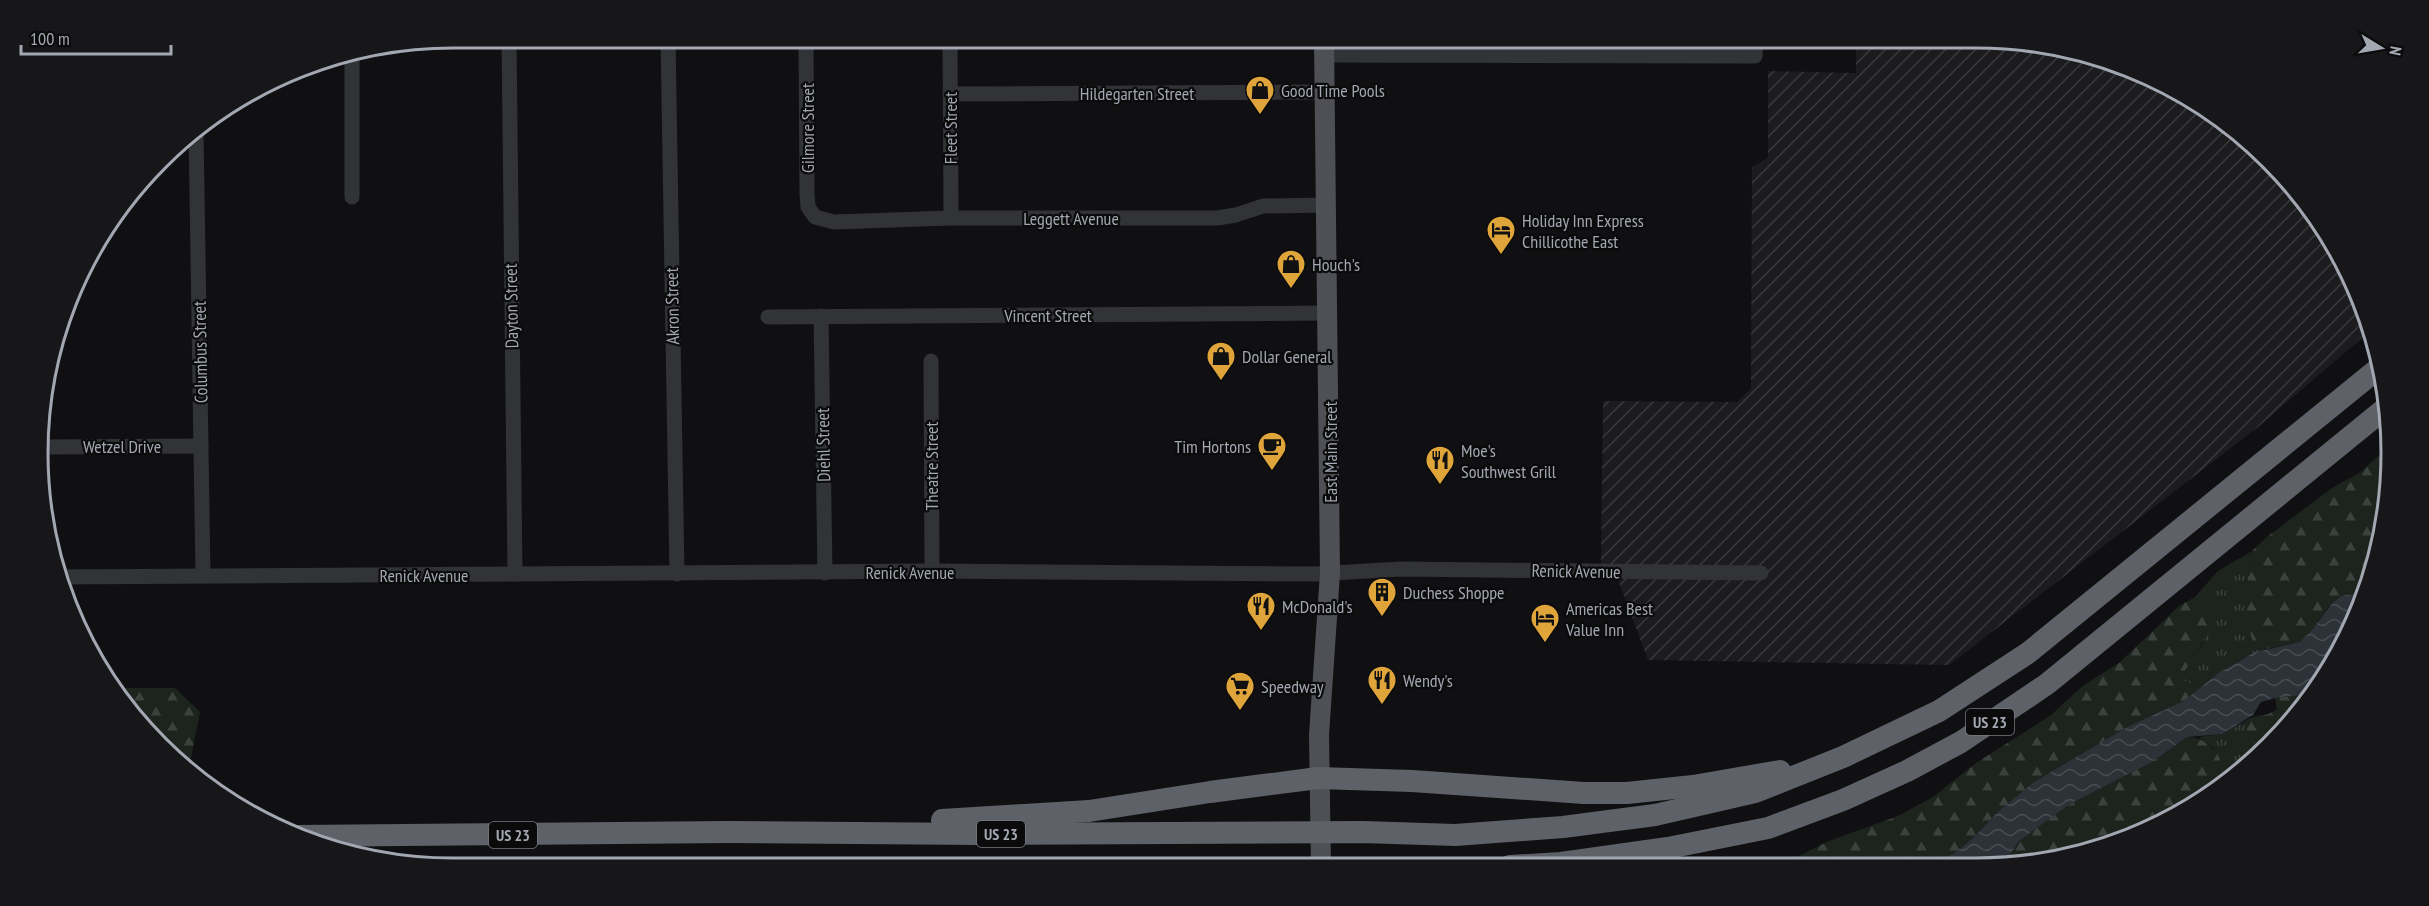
<svg xmlns="http://www.w3.org/2000/svg" width="2429" height="906" viewBox="0 0 2429 906" font-family="'PT Sans Narrow',sans-serif">
	<style>
		.industrial { fill: url(#industrial-furrows) }
		.grass { fill: url(#grass-tufts) }
		.forest { fill: url(#forest-firs) }
		.water { fill: url(#water-waves) }
		.lines { fill: none; stroke-linecap: round; stroke-linejoin: round }
		.minor { stroke: #323336; stroke-width: 15 }
		.major { stroke: #4e5055; stroke-width: 20 }
		.highway { stroke: #5e6167; stroke-width: 22 }
		.labels { text-anchor: middle; dominant-baseline: central; stroke-width: 4.5; stroke-linejoin: round; paint-order: stroke }
		.shield { fill: #0b0b0c; stroke: #757880; stroke-width: 1.5 }
		.shield-label { font-size: 16px; font-weight: bold; fill: #a3a7b1 }
		.poi-label { font-size: 18px; fill: #a3a7b1; stroke: #0b0b0c; text-anchor: start }
		.street-label { font-size: 18px; fill: #a3a7b1; stroke: #0b0b0c }
		.rim { fill: none; stroke: #a3a7b1; stroke-width: 3 }
	</style>
	<defs>
		<pattern id="industrial-furrows" width="10" height="10" patternUnits="userSpaceOnUse" patternTransform="scale(1.5)"><rect width="10" height="10" fill="#1c1c1e"/><path d="M-1 1l2-2M0 10L10 0M9 11l2-2" fill="none" stroke="#3a3a3c"/></pattern>
		<pattern id="grass-tufts" width="24" height="20" patternUnits="userSpaceOnUse" patternTransform="scale(1.5)"><rect width="24" height="20" fill="#1d241e"/><path d="M3 7l-1-3M5 7V3M7 7l1-3M15 17l-1-3M17 17v-4M19 17l1-3" fill="none" stroke="#3b413c"/></pattern>
		<pattern id="forest-firs" width="22" height="20" patternUnits="userSpaceOnUse" patternTransform="scale(1.5)"><rect width="22" height="20" fill="#1d241e"/><path d="M5 1l3.5 6h-7zM16 11l3.5 6h-7z" fill="#3b413c"/></pattern>
		<pattern id="water-waves" width="16" height="10" patternUnits="userSpaceOnUse" patternTransform="scale(1.5)"><rect width="16" height="10" fill="#2b3339"/><path d="M0 5q4-4 8 0t8 0" fill="none" stroke="#474e53"/></pattern>
	</defs>
	<rect width="100%" height="100%" fill="#101012"/>
	<path class="industrial" d="M1856,38h120l108,14 76,29 69,43 60,55 47,67 34,74v11l-112,96 -309,238 -301,-5 -29,-78 -18,-18 2,-163 134,1 14,-14 1,-220 16,-11v-86l88,2z"/>
	<g class="grass">
		<path d="M2252,551l-4,17 10,78 8,3c-25,7 -46,23 -65,39l-19,-8v-5l21,-32 5,-46h-13l23,-26z"/>
		<path d="M2244,722l11,38 -36,26 3,-7 -8,-31 -15,-11 23,-3z"/>
	</g>
	<g class="forest">
		<path d="M2389,446l2,35 -14,80 -16,35 -6,-2 -25,11 -19,26 -11,11 -34,7 -8,-3 -6,-7 -5,-16 1,-55 4,-17 16,-15 64,-48 29,-16z"/>
		<path d="M2195,597h13c16,18 -15,62 -26,78v5l19,8 -17,13 -57,26 -93,55 -34,28 -28,29 -19,15 -21,9 -140,2 5,-8 32,-16 69,-25 35,-19 43,-34 75,-48 33,-30 35,-22 60,-57z"/>
		<path d="M112,688h63l25,24 -10,51 8,17z"/>
		<path d="M2312,694l-57,66 -11,-38c14,-10 20,-3 33,-13l-2,-11z"/>
		<path d="M2187,737c24,0 43,24 32,49l-60,40 -128,39h-28l16,-24 51,-37 82,-42z"/>
	</g>
	<path class="water" d="M2355,594l6,2 -39,88 -10,10 -37,4 -14,4 -8,13 -31,19 -35,3 -35,25 -82,42 -51,37 -16,24h-111l40,-2 21,-9 19,-15 28,-29 34,-28 93,-55 57,-26 36,-29 35,-20 45,-10 11,-11 20,-26 10,-9z"/>
	<g class="lines">
		<g class="minor">
			<path d="M509,38l6,536"/>
			<path d="M668,38l9,536"/>
			<path d="M806,38l1,155 1,14 7,10 19,5 117,-4h266l19,-3 27,-9 63,-1"/>
			<path d="M950,38l1,180"/>
			<path d="M352,54v143"/>
			<path d="M1324,55l431,1 1,-18"/>
			<path d="M950,94l374,-2"/>
			<path d="M196,129l7,447"/>
			<path d="M821,316l4,257"/>
			<path d="M768,317l559,-4"/>
			<path d="M931,361l1,210"/>
			<path d="M43,447l158,-1"/>
			<path d="M59,577l873,-6 383,3 86,-5 360,4"/>
		</g>
		<path class="major" d="M1321,867l-2,-132 11,-162 -6,-535"/>
		<g class="highway">
			<path d="M942,820l147,-9 121,-19 108,-14 94,3 172,12h43l66,-7 87,-15"/>
			<path d="M298,836l430,-4 252,2 383,-2 92,3 108,-8 92,-12 100,-23 88,-35 96,-46 89,-58 352,-286"/>
			<path d="M1510,866l51,-3 107,-15 100,-20 75,-28 64,-29 54,-29 86,-58 341,-278"/>
		</g>
	</g>
	<defs>
		<g id="shop-pin" transform="scale(1.5)"><path d="M0 17L-7.5 6A9.5 9.5 0 1 1 7.5 6Z" fill="#dfa53b" stroke="#0b0b0c"/><path d="M-5-2.5h2.3a2.7 3.5 0 0 1 5.4 0H5L5.5 6h-11ZM-1.5-2.5h3a1.5 2.3 0 0 0-3 0Z" fill="#111"/></g>
		<g id="hotel-pin" transform="scale(1.5)"><path d="M0 17L-7.5 6A9.5 9.5 0 1 1 7.5 6Z" fill="#dfa53b" stroke="#0b0b0c"/><path d="M-6-4.5h1.5V1H6V5H4.5V3h-9V5H-6ZM-4 0a1.8 1.8 0 1 1 3.6 0ZM.5 0V-2.5h3Q6-2.5 6 0Z" fill="#111"/></g>
		<g id="cafe-pin" transform="scale(1.5)"><path d="M0 17L-7.5 6A9.5 9.5 0 1 1 7.5 6Z" fill="#dfa53b" stroke="#0b0b0c"/><path d="M-5.5-4.5H6V0H3Q3 3.5 0 3.5H-2.5Q-5.5 3.5-5.5 0ZM3-3.2v2h1.7v-2ZM-6 4.5H4V6H-6Z" fill="#111"/></g>
		<g id="restaurant-pin" transform="scale(1.5)"><path d="M0 17L-7.5 6A9.5 9.5 0 1 1 7.5 6Z" fill="#dfa53b" stroke="#0b0b0c"/><path d="M-5-6h1v4h1v-4h1v4h1v-4h1v5L-1.5 .5V6h-2V.5L-5-1ZM5-6V6H3V1.5H1.5Q1.5-4 5-6Z" fill="#111"/></g>
		<g id="building-pin" transform="scale(1.5)"><path d="M0 17L-7.5 6A9.5 9.5 0 1 1 7.5 6Z" fill="#dfa53b" stroke="#0b0b0c"/><path d="M-4-6H4V6H1V3H-1V6H-4ZM-2.5-4.3h1.7v1.8h-1.7ZM.8-4.3h1.7v1.8H.8ZM-2.5-1h1.7V.8h-1.7ZM.8-1h1.7V.8H.8Z" fill="#111"/></g>
		<g id="supermarket-pin" transform="scale(1.5)"><path d="M0 17L-7.5 6A9.5 9.5 0 1 1 7.5 6Z" fill="#dfa53b" stroke="#0b0b0c"/><path d="M-6-5.5h2.5l.6 2H6L4.5 2H-2.5L-4.4-4H-6ZM-1.5 3.2a1.3 1.3 0 1 0 .1 0ZM3 3.2a1.3 1.3 0 1 0 .1 0Z" fill="#111"/></g>
	</defs>
	<g fill-rule="evenodd">
		<use href="#shop-pin" x="1260" y="90"/>
		<use href="#hotel-pin" x="1501" y="230"/>
		<use href="#shop-pin" x="1291" y="264"/>
		<use href="#shop-pin" x="1221" y="356"/>
		<use href="#cafe-pin" x="1272" y="446"/>
		<use href="#restaurant-pin" x="1440" y="460"/>
		<use href="#building-pin" x="1382" y="592"/>
		<use href="#restaurant-pin" x="1261" y="606"/>
		<use href="#hotel-pin" x="1545" y="618"/>
		<use href="#restaurant-pin" x="1382" y="680"/>
		<use href="#supermarket-pin" x="1240" y="686"/>
	</g>
	<g class="labels">
		<g class="shield">
			<rect x="1966" y="709" width="48" height="26" rx="4.5"/>
			<rect x="977" y="821" width="48" height="26" rx="4.5"/>
			<rect x="489" y="822" width="48" height="26" rx="4.5"/>
		</g>
		<g class="shield-label">
			<text x="1990" y="722">US 23</text>
			<text x="1001" y="834">US 23</text>
			<text x="513" y="835">US 23</text>
		</g>
		<g class="poi-label">
			<text x="1281" y="90">Good Time Pools</text>
			<text x="1522" y="220">Holiday Inn Express<tspan x="1522" dy="21">Chillicothe East</tspan></text>
			<text x="1312" y="264">Houch's</text>
			<text x="1242" y="356">Dollar General</text>
			<text x="1251" y="446" text-anchor="end">Tim Hortons</text>
			<text x="1461" y="450">Moe's<tspan x="1461" dy="21">Southwest Grill</tspan></text>
			<text x="1403" y="592">Duchess Shoppe</text>
			<text x="1282" y="606">McDonald's</text>
			<text x="1566" y="608">Americas Best<tspan x="1566" dy="21">Value Inn</tspan></text>
			<text x="1403" y="680">Wendy's</text>
			<text x="1261" y="686">Speedway</text>
		</g>
		<g class="street-label">
			<text x="1137" y="93">Hildegarten Street</text>
			<text transform="translate(807 128) rotate(-90)">Gilmore Street</text>
			<text transform="translate(950 128) rotate(-90)">Fleet Street</text>
			<text x="1071" y="218">Leggett Avenue</text>
			<text transform="translate(511 306) rotate(-91)">Dayton Street</text>
			<text transform="translate(672 306) rotate(-91)">Akron Street</text>
			<text x="1048" y="315">Vincent Street</text>
			<text transform="translate(200 352) rotate(-91)">Columbus Street</text>
			<text transform="translate(823 445) rotate(-91)">Diehl Street</text>
			<text x="122" y="446">Wetzel Drive</text>
			<text transform="translate(1330 452) rotate(-90)">East Main Street</text>
			<text transform="translate(931 466) rotate(-90)">Theatre Street</text>
			<text transform="translate(1576 571) rotate(1)">Renick Avenue</text>
			<text x="910" y="572">Renick Avenue</text>
			<text x="424" y="575">Renick Avenue</text>
		</g>
	</g>
	<path d="M0 0H2429V906H0ZM453 48H1976A405 405 0 0 1 2381 453V453A405 405 0 0 1 1976 858H453A405 405 0 0 1 48 453V453A405 405 0 0 1 453 48Z" fill="#171719" fill-rule="evenodd"/>
	<path class="rim" d="M453 48H1976A405 405 0 0 1 2381 453V453A405 405 0 0 1 1976 858H453A405 405 0 0 1 48 453V453A405 405 0 0 1 453 48Z"/>
	<g transform="translate(2381 48) rotate(101)" stroke="#0b0b0c" stroke-width="4.5" paint-order="stroke">
	<path d="M0-4.5L10 22L0 15L-10 22Z" fill="#a3a7b1"/>
	<text y="-9" font-size="16" font-weight="bold" text-anchor="middle" fill="#a3a7b1">N</text>
	</g>
	<path d="M21 45v9h150v-9" fill="none" stroke="#a3a7b1" stroke-width="3"/>
	<text x="30" y="45" font-size="18" fill="#a3a7b1" stroke="#0b0b0c" stroke-width="4.5" paint-order="stroke">100 m</text>
</svg>
